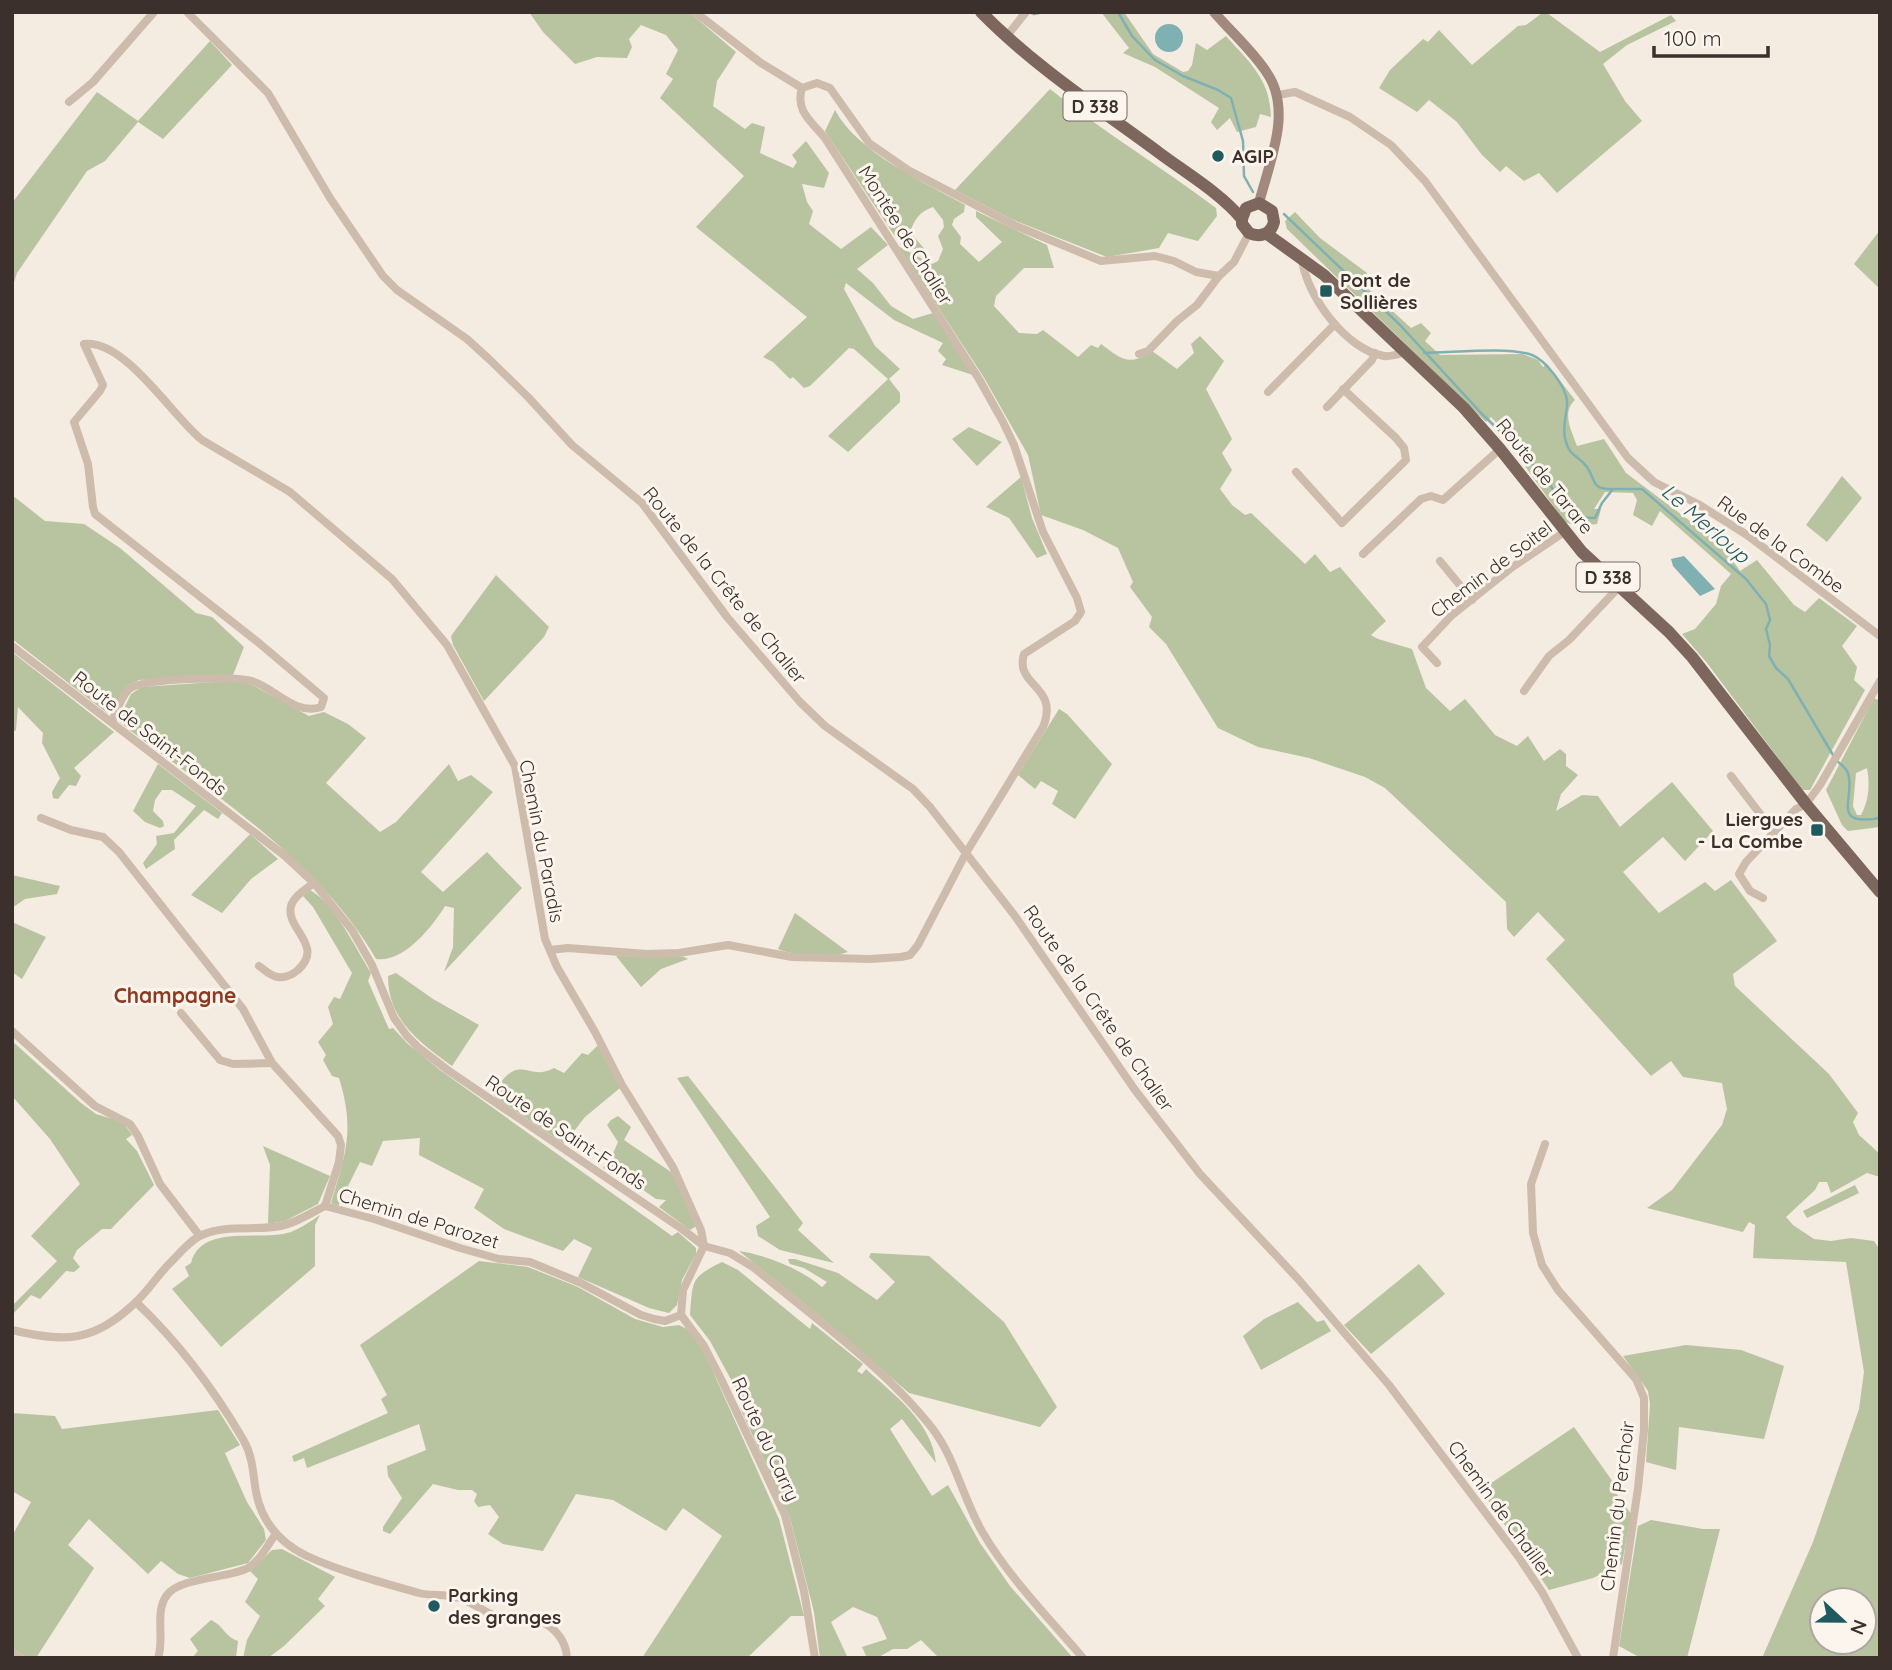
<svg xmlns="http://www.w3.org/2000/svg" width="1892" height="1670" viewBox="0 0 1892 1670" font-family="Quicksand,sans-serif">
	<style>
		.green { fill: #b8c4a0; fill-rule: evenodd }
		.water { fill: #7fb0b2 }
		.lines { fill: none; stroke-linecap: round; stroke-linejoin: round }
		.stream { stroke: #7fb0b2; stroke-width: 2.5 }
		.street { stroke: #cdbbac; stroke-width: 8 }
		.secondary { stroke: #a18a7d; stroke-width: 10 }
		.primary { stroke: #7d675c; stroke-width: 12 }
		.poi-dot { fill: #1f5a5e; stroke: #fbf5ee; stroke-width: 2.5 }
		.labels { text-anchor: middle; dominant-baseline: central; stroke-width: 6; stroke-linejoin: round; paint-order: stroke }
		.shield { fill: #fbf5ee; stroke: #756b66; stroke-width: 2 }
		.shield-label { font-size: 18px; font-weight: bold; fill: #3b302b }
		.poi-label { font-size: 19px; font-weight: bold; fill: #3b302b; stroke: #fbf5ee; text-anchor: start }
		.street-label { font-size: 19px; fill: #3b302b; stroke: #fbf5ee }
		.water-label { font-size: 21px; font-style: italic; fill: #1f5a5e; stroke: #fbf5ee }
		.neighbourhood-label { font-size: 21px; font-weight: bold; fill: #8c3b22; stroke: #fbf5ee }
	</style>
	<rect width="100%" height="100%" fill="#f4ebe1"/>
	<g class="green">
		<path d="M529,12h160l47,40 -19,29 -4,25 32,23 7,-6 13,4 -5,26 33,15 4,-6 -5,-7 14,-14 23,32 -5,15 -22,-4 5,18 6,9 -4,13 32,25 30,-22 17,18 -31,24 16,14 18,23 22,13 20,-6 40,62 -31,-10 4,-6 -8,-8 5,-8 -49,-23 -48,-37 -2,6 31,57 25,23 -11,10 11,14v9l-52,50 -20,-16 60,-57 -34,-30 -5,-1 -39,38 -6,2 -11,-11 -3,2 -17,-17 -10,-5 44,-40 -111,-90 48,-51 -84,-78 13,-19 -7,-5 12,-24 -12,-15 -25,-10 -12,14 3,8 -5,11 -30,-1 -22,7 -32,-32z"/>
		<path d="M1101,12h23l29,42 30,18 5,-1 4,-6 4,-22 11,7 19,-14c24,27 44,43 45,81l-11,-3 -4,13 -19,5 -7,-14 -13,12 -6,-8 8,-14 -64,-41 -32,-14 6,-5z"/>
		<path d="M1542,13h5l53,39 71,-37 5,6 -49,24 -24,19 22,37 17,20 -85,72 -18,-20 -15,8 -18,-15 -6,6 -18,-17 -25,-33 -28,-22 -12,12 -38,-24 11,-18 33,-31 5,3 11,-12 33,35 46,-39 8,-1z"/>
		<path d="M210,41l22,24 -69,74 -25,-17 -33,39 -18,10 -70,102 -5,16v-86l85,-111 41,29z"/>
		<path d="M1050,89c53,43 112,78 166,119l1,8 -19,25 -30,-8 -9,15 -52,9 -96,-38 -56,-29z"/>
		<path d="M835,110c22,42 89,72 130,95l-1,7 -10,7 -2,6 9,12 -1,7 19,18 23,-20 -26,-25v-6l71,34 7,23h-30l-28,28 -2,10 25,27 18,1 6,-4 35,27 13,-12 7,3 3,-4c20,15 28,23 51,7l25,18 17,-16 -3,-9 9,-8 24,25 -18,28 26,50 -10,14 10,17 -12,19 12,16 13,10 6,-2 54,51 10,-10 15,18 10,-5 46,54 -15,14 7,4 34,10 14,39 24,23 15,-12 30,36 22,11 11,-10 16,25 16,-12 6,5v12l12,9 -17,19 -5,17 26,-16 16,1 22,31 52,-45 41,49 -28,30 -22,-24 -40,35 36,41 46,-31 10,9 16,-11 46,61 -44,33 2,12 94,88 29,39 -5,9 6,13 21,19v23l-13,-4 -36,20 -4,-11h-8l-4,8 -29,27 7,8 21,14 17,2 20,-3 23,3 6,9v408h-118l51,-116 46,-133 5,-37 -18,-110 -93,-4 2,-33 -6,-3 -6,10 -96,-24 25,-18 50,-65 5,-16 -5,-26 -39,-6 -12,-16 -20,15 -105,-117 19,-19 -27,-28 -24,25 -7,-8 -1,-27 -121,-114 -20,-11 -56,-19 -51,-11 -40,-19 -52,-84 -17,-17 3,-10 -22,-30 3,-5 -15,-34 -35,-18 -42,-15 -13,-60 -45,-79 -85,-130 34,18 6,-3 5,-12 -5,-13 6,-9 -1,-7 -10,-13c-14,5 -18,12 -23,25l17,20 -10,-1 -21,-13 -71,-107zM1822,1600h42v42h-42z"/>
		<path d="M1295,212l25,26 47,35 -4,11 48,44 10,-5 10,10 -6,8 15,14 83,-1 15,6 5,7 4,-3 28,36c-14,13 -3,31 2,46l27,-7 22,34 96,72 18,26 17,-11 37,45 11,7 14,-14 38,28 -15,20 15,21 -3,13 11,10 -55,100h-8l-95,-127 -25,-29 13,-5 21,-25 5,-18 10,-12 -71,-63 -8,15 -19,-11 4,-15 -4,-7 -28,-1 -11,17h7l-4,15 -20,2 -12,-4 -53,-74 4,-5 -25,-26 -5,5 -199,-193 -2,-8z"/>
		<path d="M1880,230v59l-26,-25z"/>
		<path d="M969,427l33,15 -25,24 -25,-27z"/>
		<path d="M1842,476l20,22 -35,44 -21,-17z"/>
		<path d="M1021,477l11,41 15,36 -10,4 -28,-40 -23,-11z"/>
		<path d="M12,495l33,26 39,3 36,24 76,65 16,4 32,30 -11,28 -94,5 -11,5 -17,26 -4,2 -95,-74z"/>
		<path d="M496,575l53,52 -5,10 -60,64 -31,-56 -2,-9z"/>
		<path d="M12,652l102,80 -40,36 7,8 -5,10 -7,-1 -11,14 -5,-1 -1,-6 8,-14 -18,-35 1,-10 -25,-26 -2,23 -4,3z"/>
		<path d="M243,680l66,36 15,-4 24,12 18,14 -40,45 54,49 16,-10 53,-58 9,17 13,-6 22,17 -72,80 22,20 44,-40 35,36 -78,84 9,-25 1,-39 -9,-2c-13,21 -41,57 -69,53 -57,-99 -169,-169 -258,-238l13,-27 11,-7z"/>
		<path d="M1874,698l6,3v126l-32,4 -6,-6 -16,-35zM1867,768c3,17 2,32 -6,47h-4l-4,-9 3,-33z"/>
		<path d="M1059,709l8,5 45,50 -37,55 -23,-15 6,-13 -17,-10 -6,8 -17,-14z"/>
		<path d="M158,764l64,49 -4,6 -14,-9 -30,30 1,9 -29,20 -3,-6 14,-19 -1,-8 18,-3 22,-27 -24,-16h-10l-7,10 -2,11 10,10 1,5 -4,2 -15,-6 -12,-11z"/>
		<path d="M250,834l28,25 -27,20 -29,34 -31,-18z"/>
		<path d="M12,875l48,11 -3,8 -32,5 -13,9z"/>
		<path d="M310,890c25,14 46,59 61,83l-3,8 21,48 4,-1 14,15 33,27 232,166 6,-4 18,16v6l-14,26 -5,25 -8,8 -20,-5 -71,-31 14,-29 -18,-9 -11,12 -59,-22 -30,-21 10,-19 -65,-34 1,-17 -37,3 -11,25 -12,-4 -22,44 -7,-3c15,-50 24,-73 8,-125l-7,-2 -9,-16 3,-5 -8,-13 15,-18 -5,-17 6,-10 6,2 12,-26 -39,-66 -10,-11z"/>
		<path d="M795,913l53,39c-21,7 -50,5 -70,-3z"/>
		<path d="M12,922l34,15 -24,42 -10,-7z"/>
		<path d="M616,956l68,1 4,2 -27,10 -20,18z"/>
		<path d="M396,973l37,26 46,26 -27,41c-33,-24 -64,-46 -64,-90z"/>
		<path d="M12,1041l69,62 15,11 27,8 9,13 -6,4 11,12 17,34 -43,44h-9l-25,21 -4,8 7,9 -6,5 -8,-1 -26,28 -9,-4 -19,20v-9l45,-45 -26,-25 49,-52 -30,-45 -38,-43z"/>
		<path d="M599,1044l21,44 -35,29 -21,27 -68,-46 -3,-5c28,-44 33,-10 61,-25l10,5 18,-20 6,2z"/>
		<path d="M688,1076l115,147 -5,7 36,33 -54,-13 -22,-14 -2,-10 14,-9 -93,-139z"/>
		<path d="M618,1116l13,11 -7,13 47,32 25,49 -1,6 -5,3 -31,-23 7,-7 -10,-1 -40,-28 -6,1 -7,-4 8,-10 7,-16 -11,-17 4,-5z"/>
		<path d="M263,1146l67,30 -12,28 -33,17 -17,3 2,-59z"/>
		<path d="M1855,1185l4,8 -52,25 -4,-7z"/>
		<path d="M320,1215l-5,10v41l-94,81 -49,-58 17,-13 -4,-9 6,-4c10,-40 70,-21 100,-31 10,-4 20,-11 29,-17z"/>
		<path d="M739,1251c27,4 62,18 83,36l5,-5 -23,-14 -14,-4 -2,-5h7l43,14 39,27 18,-18 -26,-25 2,-4 58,3 75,66 53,85 -17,20 -131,-34 -82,-71z"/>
		<path d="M479,1261l49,6 50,20 57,32 28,8 16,-2 10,5 16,24 74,165 25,97h-13l-44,42h-105l80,-122 -39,-28 -17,23 -53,-31 -37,-6 -33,57 -40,-7 -15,-10 11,-17 -9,-12 -12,2 -4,-6 3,-7 -5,-4h-14l-25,-6 -43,50 -7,-3v-4l19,-29 -14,-22 -1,-10 39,-16 -7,-26 -112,44 -3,-10 -10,4 -2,-6 96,-43 -7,-14 6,-4 -27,-50z"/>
		<path d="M722,1262l16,8 72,59 2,-6 51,41 -6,7 5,3 4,-5c28,26 66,53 70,94l-34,-44 -12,10 42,67 16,-11 32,58 30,43 63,72h-134l-18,-18 -14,9h-14l-16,9h-10l-5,-11 25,-8 -10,-22 -24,-10 -22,15 16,34 -27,2 -6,-46 -24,-94 -50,-110 7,1 -37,-68 -20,-26c3,-35 0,-37 32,-53z"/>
		<path d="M1419,1264l26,30 -74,60 -27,-29z"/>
		<path d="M1298,1302l19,20 7,-2 7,11 -70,39 -18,-34 21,-17z"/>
		<path d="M1686,1345l55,5 43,16 -20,73 -85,-12 -3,43 -30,-8 4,-58 -2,-13 -25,-35z"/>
		<path d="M218,1410l22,35 -15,8 22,49 17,27 2,11 -18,23 -58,15 -12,-4 -17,-13 -13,13 -59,-55 -21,26 26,23 -58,90h-9l-15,-10v-112l19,-34 -19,-11v-78l43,3 7,13z"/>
		<path d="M1574,1427l39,55 3,11 15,21 -9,50 -29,14 -44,12 -68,-100z"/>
		<path d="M1651,1520l52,9h17l-33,129h-46l-22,-12 19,-120z"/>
		<path d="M282,1549l53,28 -17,22 7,7 -41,40 -16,12h-25l4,-18 13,-24 -15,-14 13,-23 -8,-8 22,-21z"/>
		<path d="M211,1620c13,6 13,16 27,21l-2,17h-44l6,-7 -8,-12z"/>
	</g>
	<g class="water">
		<circle cx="1169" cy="38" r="14"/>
		<path d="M1684,556l31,33 -15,7 -27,-30 -2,-7z"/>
	</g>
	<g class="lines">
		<g class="stream">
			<path d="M1029,12l5,2 10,-2"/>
			<path d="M1118,12l14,24 23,24 28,16 35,14 13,8 12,43 1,35 9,16"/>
			<path d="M1284,214l116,111 82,89 41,39 26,30 15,25 10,9 21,1 7,-15 11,-14h29l104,90 20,25 4,16 -4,9 4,16 -1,11 7,12 12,11 45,76"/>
			<path d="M1424,353c28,0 83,-7 108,2 13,5 34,31 35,46 1,10 -5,23 -2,37 4,19 13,17 22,29 9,13 4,23 25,22"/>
			<path d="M1837,761c5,4 9,7 11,12 8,24 -19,54 32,45"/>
		</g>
		<g class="street">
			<path d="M187,12l81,81 62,105 53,78 14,14 70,49 23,21 38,37 44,48 70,58 85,114 73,85 25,24 88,63 17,18 85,109 120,174 65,84 99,106 90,105 129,171 24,36 36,66"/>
			<path d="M695,12l66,51 41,25"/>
			<path d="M1006,37l20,-25"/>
			<path d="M1278,95l17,-3 55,25 41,28 34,36 203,277 26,24 44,22 49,31 133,101"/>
			<path d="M69,102l24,-20 61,-70"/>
			<path d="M1302,259c4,36 44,91 82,97 7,1 15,-2 22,-4"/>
			<path d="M1139,354l9,-3 29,-30 20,-16 22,-29"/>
			<path d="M1268,392l67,-68"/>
			<path d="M1327,407l45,-47 3,-7"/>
			<path d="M1296,472l46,51 64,-63 -2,-12 -8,-10 -53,-49"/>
			<path d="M1363,554l58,-55 10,-3 12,4 57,-51"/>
			<path d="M1440,561l32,39"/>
			<path d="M12,646l273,210 29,27 38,47 20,35 22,53 13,18 12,12 30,23 233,158 22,17 26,7 23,14c59,49 132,101 179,161 24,31 31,72 51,105 27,46 66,85 100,125"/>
			<path d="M1437,663l-15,-16 30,-32 59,-47 55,-37"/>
			<path d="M1524,691l25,-35 20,-16 50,-53"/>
			<path d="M112,722c4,-10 9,-25 17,-33 13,-11 105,-13 123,-8 23,7 43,35 69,26l3,-9 -65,-55 -164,-129 -2,-7 -5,-43 -14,-42 26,-31 3,-6 -19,-41c41,-5 88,72 118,96l88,52 102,87 55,66 68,121 30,173 12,28 38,65 27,53 51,82 28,63 3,16 -21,44 -2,25 23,31 17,33 64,136 19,76 11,67"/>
			<path d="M1731,776l43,56"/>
			<path d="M41,818l30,12 32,7 16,15 124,157 29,54 66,73 3,9 -2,17 -14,44"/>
			<path d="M1763,898l-13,-7 -11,-17 7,-12 50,-53 10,-5 14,-19 60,-104"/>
			<path d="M550,950l18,-2 79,6 32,-1 49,-8 64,12 78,2 31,-2 9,-2 8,-10 48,-92 77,-126c17,-42 -29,-40 -19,-73l51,-33 6,-9 -4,-14 -34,-66 -29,-87 -11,-23 -24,-43 -154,-241c-14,-17 -30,-27 -23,-50l15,-5 13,5 39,55 39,27 106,55 87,36 54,-5 19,5 22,11 23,4 15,-14 15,-29"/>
			<path d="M259,966c6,4 11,10 19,11 7,1 14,-2 20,-7 27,-25 -13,-41 -7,-64 3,-10 15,-17 23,-23"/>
			<path d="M181,1013l39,47 13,4 39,-1"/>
			<path d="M12,1031l83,75 35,18 8,12 22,48 39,51"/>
			<path d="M1545,1144l-14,40 2,49 9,32 16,25 78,89 8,19v32l-6,58 -25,170"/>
			<path d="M136,1302c42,40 79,89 108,139 9,16 9,34 12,51 6,31 24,51 51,64 32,15 77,27 112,37 11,3 25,1 37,4 17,4 32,19 48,22 12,3 25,-4 37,2 15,8 25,19 26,37"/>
			<path d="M12,1330c53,13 82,12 123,-27 13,-12 22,-27 35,-40 9,-9 20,-23 32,-28 24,-11 54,-4 79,-9 15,-3 30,-13 44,-20l49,13 86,29 39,11 31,3 51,21 60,32 13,4 11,2 16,-6"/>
			<path d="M12,1653l8,5"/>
			<path d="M158,1658c7,-19 -4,-46 9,-63 13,-18 63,-17 81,-27 12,-7 19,-22 27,-33"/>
		</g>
		<path class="secondary" d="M1214,12c17,20 39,39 53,61 26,38 2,90 -8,130"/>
		<g class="primary">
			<path d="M981,12c53,54 116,95 177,140 28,21 61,40 84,67v5l7,9c12,5 22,1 25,-11l-2,-11 -13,-8 -13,5 -4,11"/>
			<path d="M1267,234l57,41 140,133 36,41 82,103 87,80 23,25 114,147 74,88"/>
		</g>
	</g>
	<g class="poi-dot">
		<circle cx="1218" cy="156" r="7"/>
		<rect x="1319" y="284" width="14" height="14" rx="3.5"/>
		<rect x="1810" y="823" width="14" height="14" rx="3.5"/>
		<circle cx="434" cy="1606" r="7"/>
	</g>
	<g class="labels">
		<g class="shield">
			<rect x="1063.5" y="91.5" width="63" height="29" rx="5"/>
			<rect x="1576.5" y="562.5" width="63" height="29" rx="5"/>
		</g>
		<g class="shield-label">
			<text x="1095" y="106">D 338</text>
			<text x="1608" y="577">D 338</text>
		</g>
		<g class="poi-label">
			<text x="1232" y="156">AGIP</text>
			<text x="1340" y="280">Pont de<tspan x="1340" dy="22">Sollières</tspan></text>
			<text x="1803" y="819" text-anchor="end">Liergues<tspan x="1803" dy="22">- La Combe</tspan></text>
			<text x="448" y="1595">Parking<tspan x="448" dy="22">des granges</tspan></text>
		</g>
		<g class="street-label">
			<text transform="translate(906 235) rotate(58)">Montée de Chalier</text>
			<text transform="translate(1545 476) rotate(51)">Route de Tarare</text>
			<text transform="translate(1781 544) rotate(36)">Rue de la Combe</text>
			<text transform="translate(1491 569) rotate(-37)">Chemin de Soitel</text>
			<text transform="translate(725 585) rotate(51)">Route de la Crête de Chalier</text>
			<text transform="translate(150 733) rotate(38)">Route de Saint-Fonds</text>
			<text transform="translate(542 841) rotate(79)">Chemin du Paradis</text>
			<text transform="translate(1099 1008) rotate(55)">Route de la Crête de Chalier</text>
			<text transform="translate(566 1132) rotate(34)">Route de Saint-Fonds</text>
			<text transform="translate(419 1218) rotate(17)">Chemin de Parozet</text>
			<text transform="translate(766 1439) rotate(65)">Route du Carry</text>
			<text transform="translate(1617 1506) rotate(-83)">Chemin du Perchoir</text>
			<text transform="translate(1501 1509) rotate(54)">Chemin de Chailler</text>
		</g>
		<g class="water-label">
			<text transform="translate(1706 523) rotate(41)">Le Merloup</text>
		</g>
		<g class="neighbourhood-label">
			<text x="175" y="995">Champagne</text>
		</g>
	</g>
	<rect width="1892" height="1670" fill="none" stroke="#3b302b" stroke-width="28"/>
	<g transform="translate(1843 1621) rotate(112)"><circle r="33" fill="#fbf5ee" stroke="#aea6a0" stroke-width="2"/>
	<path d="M0-5L12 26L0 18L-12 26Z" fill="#1f5a5e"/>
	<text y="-10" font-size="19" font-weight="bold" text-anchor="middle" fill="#3b302b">N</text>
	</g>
	<path d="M1654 46v10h114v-10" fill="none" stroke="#3b302b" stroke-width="3.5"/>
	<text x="1664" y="46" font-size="21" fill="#3b302b" stroke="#fbf5ee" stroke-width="5" paint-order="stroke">100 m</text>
</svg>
